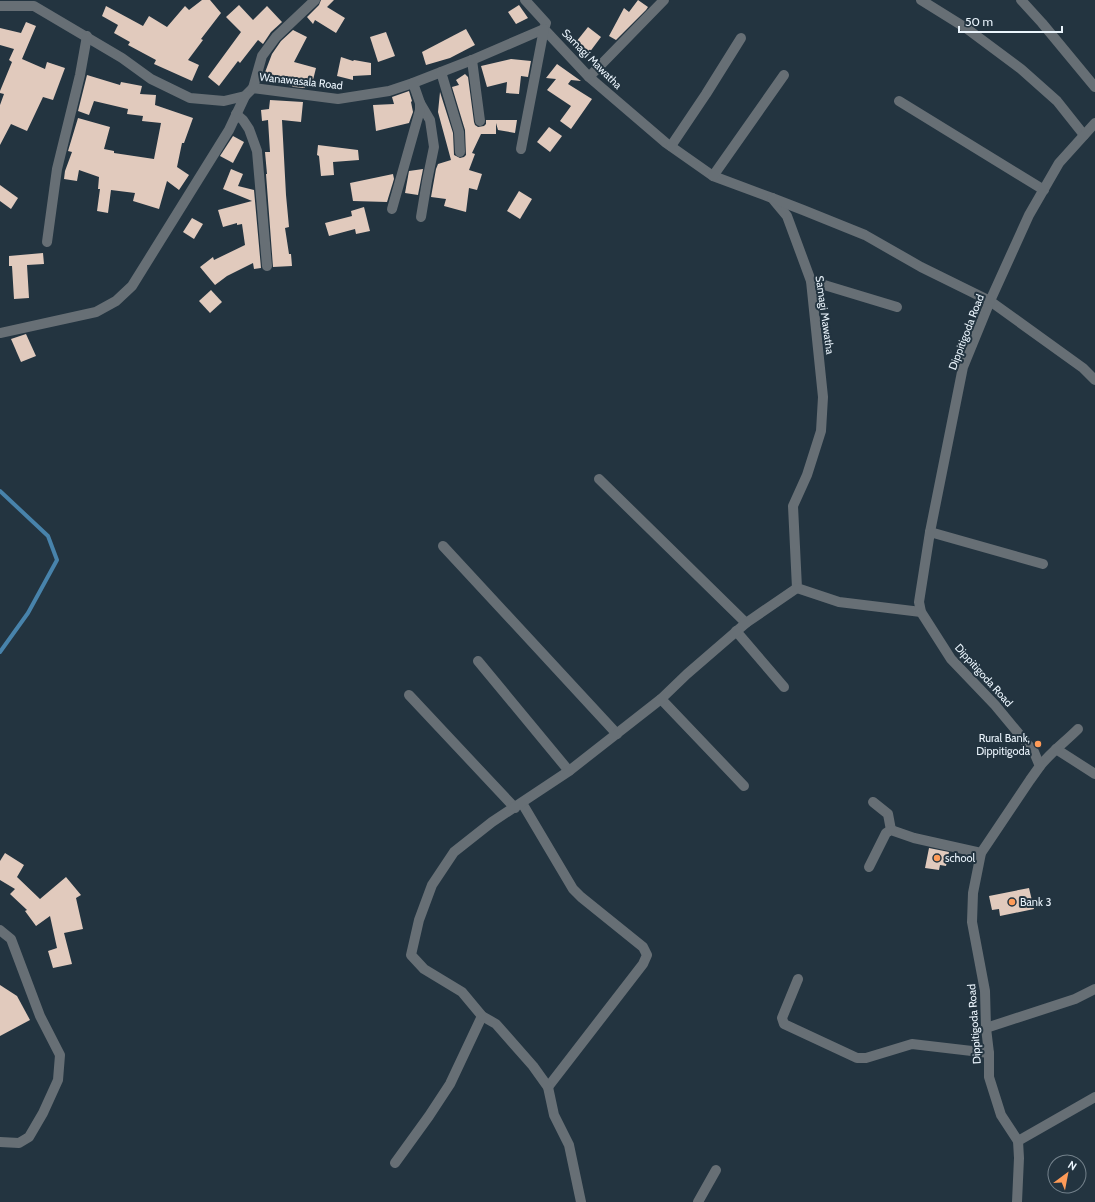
<svg xmlns="http://www.w3.org/2000/svg" width="1095" height="1202" viewBox="0 0 1095 1202" font-family="Cabin,sans-serif">
	<style>
		.lines { fill: none; stroke-linecap: round; stroke-linejoin: round }
		.stream { stroke: #4883ab; stroke-width: 4 }
		.building { fill: #e1cabd }
		.minor { stroke: #676f75; stroke-width: 10 }
		.poi-dot { fill: #fe9b58; stroke: #233440; stroke-width: 1.5 }
		.labels { text-anchor: middle; dominant-baseline: central; stroke-width: 4; stroke-linejoin: round; paint-order: stroke }
		.street-label { font-size: 11px; fill: #eaf4fc; stroke: #233440 }
		.poi-label { font-size: 11px; fill: #eaf4fc; stroke: #233440; text-anchor: start }
	</style>
	<rect width="100%" height="100%" fill="#233440"/>
	<g class="lines">
		<path class="stream" d="M0,491l48,45 9,24 -29,53 -28,39"/>
	</g>
	<g class="building">
		<path d="M202,0h8l11,13 -20,26 2,1 -15,20 11,5 -7,16 -38,-17 2,-4 -28,-15 2,-3 -16,-9 4,-8 -16,-9 4,-10 37,20 6,-10 18,11 18,-21 4,4z"/>
		<path d="M321,0h13l-7,7 18,11 -9,15 -21,-13 -2,4 -6,-7 12,-12z"/>
		<path d="M638,0l10,7 -2,3 -30,30 -7,-4 15,-28 5,4z"/>
		<path d="M239,5l14,15 14,-14 15,16 -11,10 -8,12 -5,-4 -18,23 -2,-2 -19,25 -11,-9 33,-45 -15,-15z"/>
		<path d="M519,5l9,13 -12,6 -8,-12z"/>
		<path d="M26,22l10,4 -14,33 23,10 2,-7 18,6 -12,32 -10,-3 -16,34 -16,-7 -11,21v-40l4,-11 -4,-1v-2l12,-29 -3,-2 5,-11 -14,-4v-17l21,5z"/>
		<path d="M588,27l13,10 -12,16 -13,-11z"/>
		<path d="M466,29l9,16 -25,13 -24,7 -4,-13z"/>
		<path d="M293,30l14,7 -13,25 22,6 -5,20 -6,-2v2l-11,-1 -30,-12 8,-21 9,-13z"/>
		<path d="M386,32l9,24 -17,6 -8,-25z"/>
		<path d="M341,57l12,4 1,-1 17,3v12l-18,1v4l-16,-4z"/>
		<path d="M511,59l20,2 -3,16 -7,-1 -2,18 -13,-1 1,-11 -20,5 -6,-21z"/>
		<path d="M557,64l24,17 -10,-1 -3,4 24,15 -21,30 -11,-8 11,-15 -24,-16 9,-11 -10,-1z"/>
		<path d="M465,74l3,3 6,45 1,3 3,2 6,-1 2,-2v-4h31l-2,13 -17,-3 -2,-7v11h-15l-9,19 3,1 -6,16 13,4 -5,16 -8,-2 -3,24 -22,-6 2,-7 -15,-2 5,-28 2,-5 13,-4 -13,-48 2,-20 13,41 1,22 6,3 4,-1 2,-2 -1,-25 -13,-43 7,-2 -3,-5z"/>
		<path d="M87,75l33,10 1,-3 21,4 -2,8 16,1 -1,10 38,13 -9,25h-2l-5,24 12,8 -10,15 -12,-9 -8,28 -26,-8 2,-8 -24,-3 -3,23 -11,-2 3,-22h-2l1,-12 -20,-7 -2,11 -13,-2 1,-8 7,-19 -4,-1 10,-33 32,9 -6,22 10,2v2l40,6 7,-36 -19,-2 1,-5 -16,-2 1,-5 -34,-8 -5,14 -11,-4z"/>
		<path d="M409,91l3,10 -1,1 2,10 -4,11 -33,8 -3,-26 21,-1 -2,-7z"/>
		<path d="M270,100l33,2 -2,20 -19,-2 4,75 3,32 -4,1 4,26h2l1,12 -19,1 -7,-93h1l-2,-22h5l-2,-32 -6,1 -1,-11 8,-1z"/>
		<path d="M549,127l13,9 -12,16 -13,-10z"/>
		<path d="M233,136l11,6 -11,21 -13,-7z"/>
		<path d="M318,145l40,5 1,10 -26,2 1,13 -13,1 -2,-20 -2,-1z"/>
		<path d="M231,169l12,5 -5,12 16,4 7,78 -7,1 -1,-6 -26,13 -12,9 -15,-18 13,-10 1,3 31,-15 -3,-21 -5,1v-2l-14,4 -5,-17 34,-9 -29,-12z"/>
		<path d="M423,169l-5,26 -13,-2 4,-22z"/>
		<path d="M393,174l1,5 -7,23 -34,-1 -3,-18z"/>
		<path d="M0,185l18,13 -7,11 -11,-8z"/>
		<path d="M519,191l13,8 -12,20 -13,-8z"/>
		<path d="M364,207l6,24 -14,3 -1,-5 -26,7 -4,-13 27,-7 -1,-5z"/>
		<path d="M192,218l11,6 -9,15 -11,-7z"/>
		<path d="M43,253l1,11 -17,1 2,33 -15,1 -2,-33h-3v-10z"/>
		<path d="M211,290l11,12 -12,11 -11,-12z"/>
		<path d="M26,334l10,22 -15,6 -10,-23z"/>
		<path d="M929,848l20,4 -3,14 -6,-1 -1,5 -14,-2z"/>
		<path d="M5,853l19,12 -7,12 23,22 26,-22 15,18 -5,3 7,31 -19,4 8,31 -19,4 -5,-17 9,-3 -7,-32 -14,10 -11,-15 2,-1 -17,-16 5,-5 -15,-9v-19z"/>
		<path d="M1029,888l5,21 -34,7 -1,-7 -7,1 -3,-14z"/>
		<path d="M0,985l17,11 13,24 -30,16z"/>
	</g>
	<g class="lines">
		<g class="minor">
			<path d="M525,0l21,23 -2,6 45,48 77,66 47,33 59,22 15,18 24,65 12,116 -2,34 -14,44 -14,31 4,82 42,14 82,10"/>
			<path d="M921,0l45,28 55,41 36,32 27,34"/>
			<path d="M1021,0l21,23 53,64"/>
			<path d="M0,6h34l88,52 29,21 39,19 34,3 21,-5 8,-8 85,11 51,-8 24,-8 59,-23 72,-31"/>
			<path d="M472,60l8,61"/>
			<path d="M441,72l18,60 1,20"/>
			<path d="M589,77l75,-77"/>
			<path d="M253,88l9,-32 14,-19 39,-37"/>
			<path d="M899,101l145,89"/>
			<path d="M420,103l10,17 4,27 -7,34 -6,36"/>
			<path d="M236,114l7,6 6,9 8,22 10,115"/>
			<path d="M671,146l35,-52 35,-56"/>
			<path d="M521,149l23,-120"/>
			<path d="M713,176l71,-101"/>
			<path d="M772,198l31,12 62,25 56,32 69,34 93,67 12,12"/>
			<path d="M392,209l28,-99v-7l-7,-20"/>
			<path d="M47,242l10,-73 23,-94 7,-39"/>
			<path d="M811,281l86,26"/>
			<path d="M0,333l96,-21 20,-11 16,-15 97,-156 16,-34"/>
			<path d="M599,479l147,144"/>
			<path d="M930,532l113,32"/>
			<path d="M443,546l174,188"/>
			<path d="M736,631l48,56"/>
			<path d="M478,661l91,110"/>
			<path d="M409,695l106,113"/>
			<path d="M661,699l83,87"/>
			<path d="M1056,749l39,25"/>
			<path d="M1040,766c11,-14 25,-24 38,-37"/>
			<path d="M873,802l15,12 3,16"/>
			<path d="M522,803l51,86 8,8 62,50 4,8 -4,9 -95,123"/>
			<path d="M869,867l17,-34 5,-3 23,8 67,15"/>
			<path d="M0,930l11,9 29,77 20,39 -2,25 -15,33 -14,24 -10,6 -19,-1"/>
			<path d="M798,979l-16,39 2,6 73,34h9l46,-14 77,9"/>
			<path d="M986,1028l89,-29 20,-10"/>
			<path d="M1018,1141l77,-44"/>
			<path d="M395,1163l34,-47 21,-32 32,-68"/>
			<path d="M581,1202l-12,-57 -15,-30 -6,-28 -15,-21 -37,-42 -14,-8 -20,-24 -38,-23 -13,-14 8,-35 13,-35 22,-33 38,-30 77,-51 92,-72 26,-25 59,-51 51,-35"/>
			<path d="M698,1202l18,-32"/>
			<path d="M1017,1202l2,-44 -1,-17 -17,-26 -12,-38v-24l-3,-25 -1,-37 -13,-69 1,-29 8,-40 49,-73 10,-14 -1,-2 -5,-12 -39,-47 -44,-46 -30,-47 -2,-10 11,-70 33,-165 27,-66 39,-86 30,-52 36,-40"/>
		</g>
	</g>
	<g class="poi-dot">
		<circle cx="1038" cy="744" r="4"/>
		<circle cx="937" cy="858" r="4"/>
		<circle cx="1012" cy="902" r="4"/>
	</g>
	<g class="labels">
		<g class="street-label">
			<text transform="translate(592 59) rotate(45)">Samagi Mawatha</text>
			<text transform="translate(301 81) rotate(6)">Wanawasala Road</text>
			<text transform="translate(825 315) rotate(82)">Samagi Mawatha</text>
			<text transform="translate(966 332) rotate(-69)">Dippitigoda Road</text>
			<text transform="translate(984 675) rotate(48)">Dippitigoda Road</text>
			<text transform="translate(974 1024) rotate(-94)">Dippitigoda Road</text>
		</g>
		<g class="poi-label">
			<text x="1030" y="738" text-anchor="end">Rural Bank,<tspan x="1030" dy="13">Dippitigoda</tspan></text>
			<text x="945" y="858">school</text>
			<text x="1020" y="902">Bank 3</text>
		</g>
	</g>
	<g transform="translate(1067 1174) rotate(32)"><circle r="19" fill="#233440" stroke="#73818b"/>
	<path d="M0-3L7 15L0 10L-7 15Z" fill="#fe9b58"/>
	<text y="-6" font-size="11" font-weight="bold" text-anchor="middle" fill="#eaf4fc">N</text>
	</g>
	<path d="M959 26v6h103v-6" fill="none" stroke="#eaf4fc" stroke-width="2"/>
	<text x="965" y="26" font-size="12" fill="#eaf4fc" stroke="#233440" stroke-width="3" paint-order="stroke">50 m</text>
</svg>
